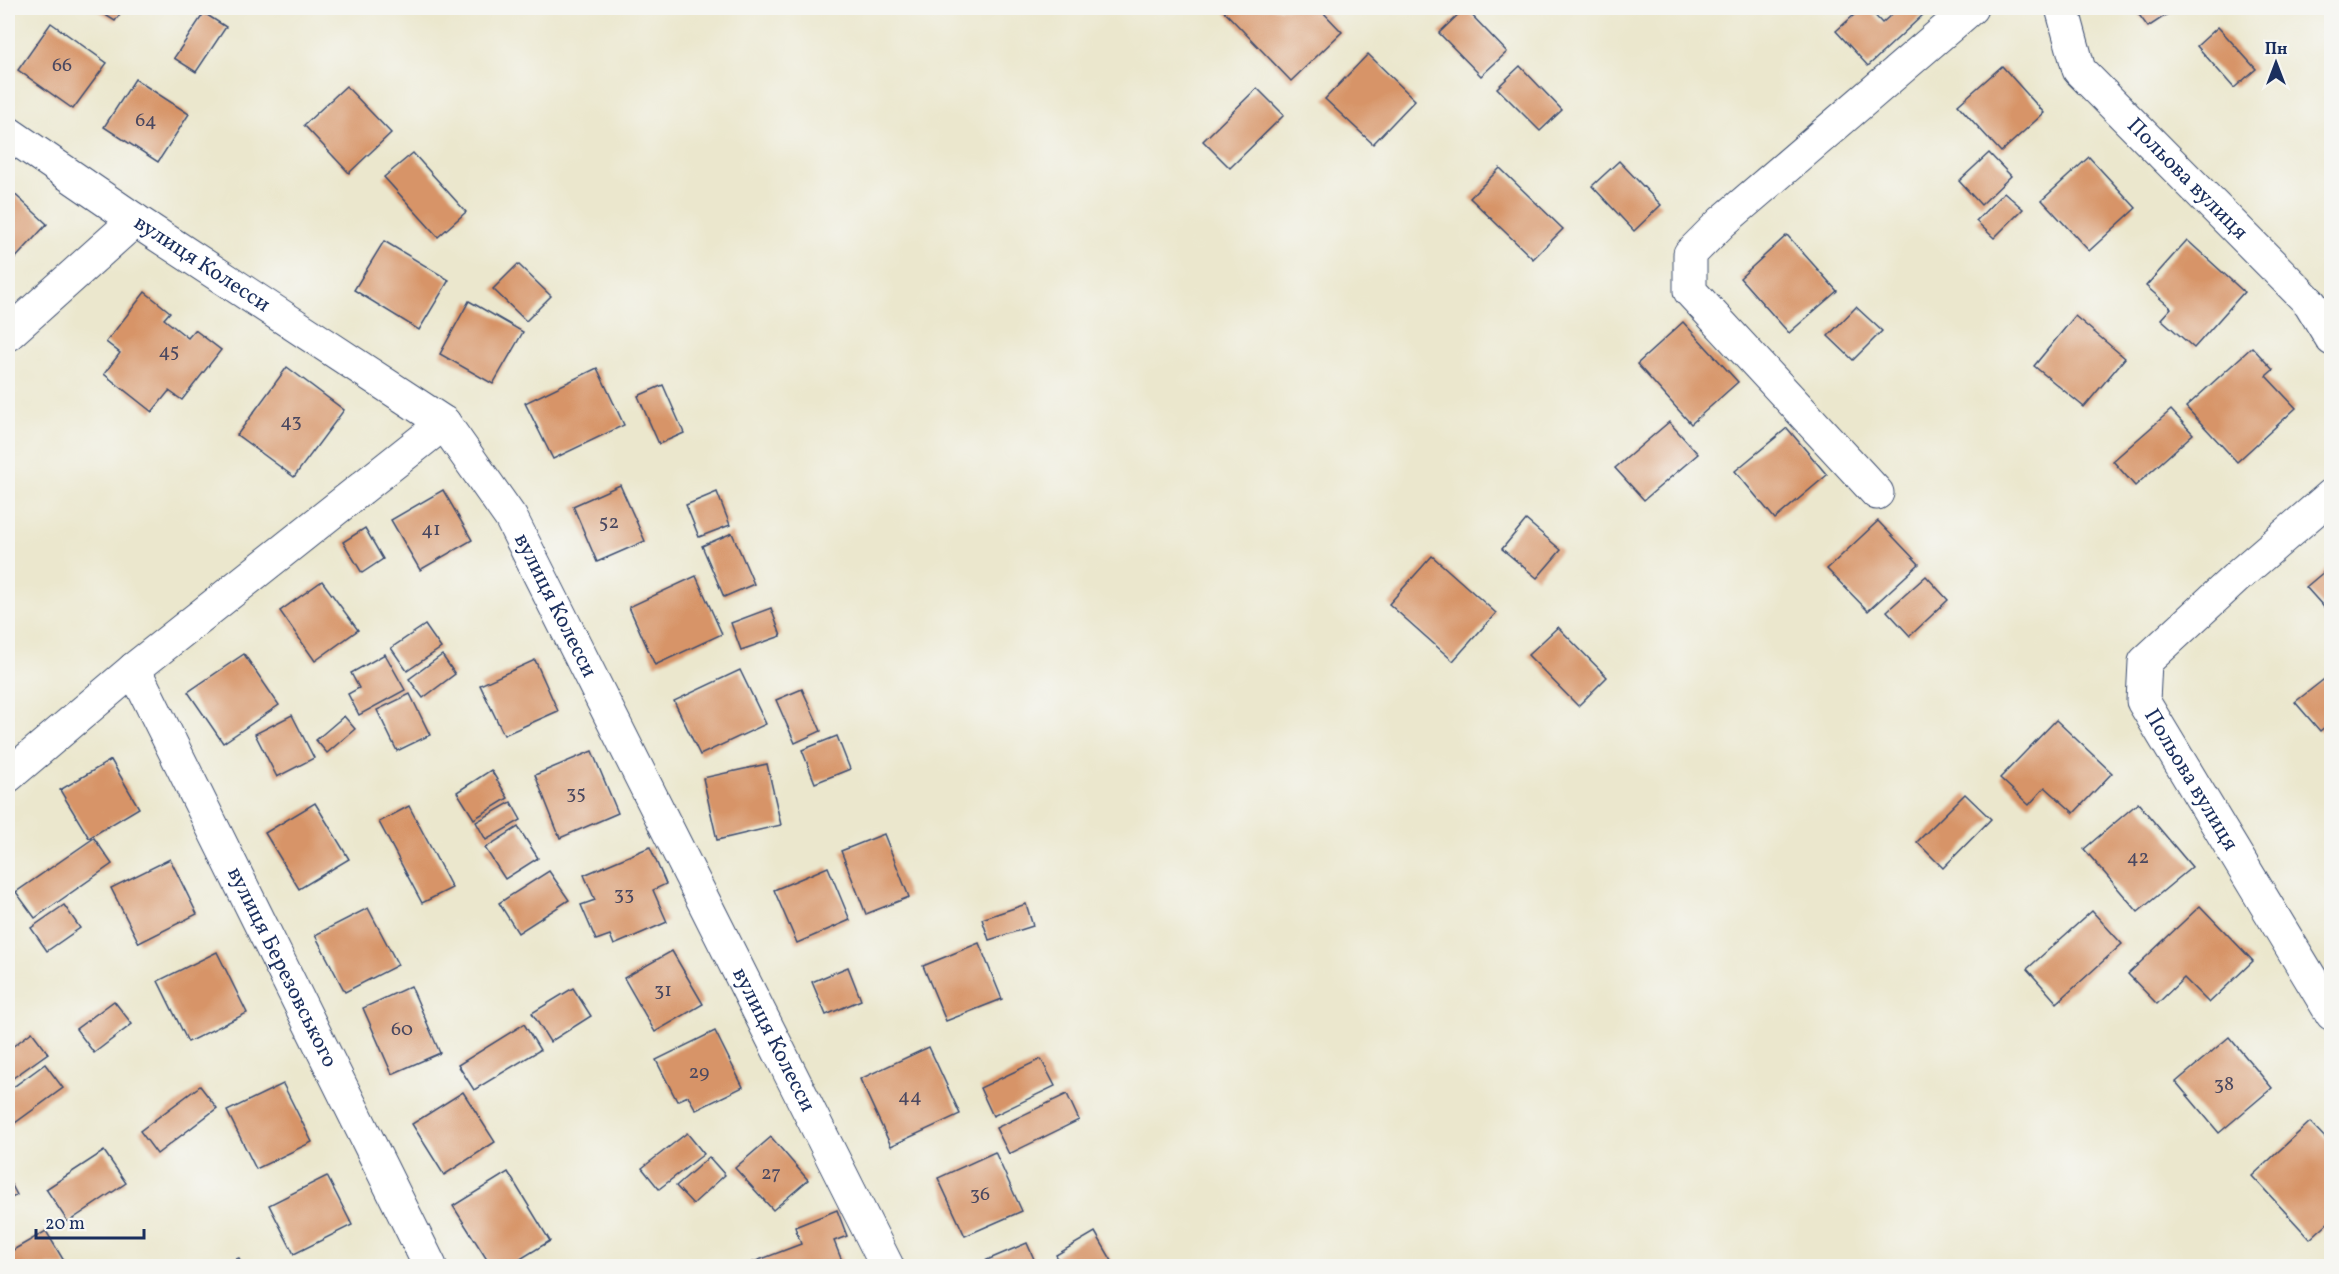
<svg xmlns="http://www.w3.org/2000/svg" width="2339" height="1274" viewBox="0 0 2339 1274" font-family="Vollkorn,serif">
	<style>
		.building { fill: #d79467 }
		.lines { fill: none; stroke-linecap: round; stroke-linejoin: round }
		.minor-casing { stroke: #3a4b6f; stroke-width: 35 }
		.minor { stroke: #fff; stroke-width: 33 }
		.labels { text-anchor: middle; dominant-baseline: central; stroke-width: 4.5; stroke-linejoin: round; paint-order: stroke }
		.number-label { font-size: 20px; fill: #4a4860 }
		.street-label { font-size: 22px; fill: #1b2f5e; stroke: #f6f6f2 }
	</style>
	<rect width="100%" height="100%" fill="#f6f6f2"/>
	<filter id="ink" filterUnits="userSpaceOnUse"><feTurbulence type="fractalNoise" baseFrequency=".0167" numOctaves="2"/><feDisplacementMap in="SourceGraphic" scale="12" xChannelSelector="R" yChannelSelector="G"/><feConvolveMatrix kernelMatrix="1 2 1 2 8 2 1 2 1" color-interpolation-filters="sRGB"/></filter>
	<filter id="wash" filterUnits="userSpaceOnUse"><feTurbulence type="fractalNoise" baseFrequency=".008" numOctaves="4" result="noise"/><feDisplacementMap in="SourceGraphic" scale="24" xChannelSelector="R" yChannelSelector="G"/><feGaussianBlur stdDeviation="1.35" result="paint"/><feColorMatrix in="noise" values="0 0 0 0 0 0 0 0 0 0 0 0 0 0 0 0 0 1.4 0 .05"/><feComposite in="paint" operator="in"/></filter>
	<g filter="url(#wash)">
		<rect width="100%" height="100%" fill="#ebe7cd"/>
		<g id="blocks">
			<g class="building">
				<path d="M94,8h30l-9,13z"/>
				<path d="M1221,8h98l23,24 -51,49z"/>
				<path d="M1465,8l42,44 -26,24 -42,-43z"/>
				<path d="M1862,8h6l14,15 17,-15h19l6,6 -56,52 -32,-35z"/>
				<path d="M2134,8h43l-29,19z"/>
				<path d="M204,13l22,14 -30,45 -22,-14z"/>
				<path d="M51,23l56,40 -34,46 -55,-39z"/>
				<path d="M2218,27l38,42 -22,19 -37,-42z"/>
				<path d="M1368,54l47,46 -42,44 -48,-45z"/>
				<path d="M1520,66l42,44 -22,21 -43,-43z"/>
				<path d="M2002,66l42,47 -43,39 -43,-47z"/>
				<path d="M135,79l54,35 -31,48 -54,-35z"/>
				<path d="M346,86l45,47 -42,40 -45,-48z"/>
				<path d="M1257,88l27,27 -54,53 -27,-27z"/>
				<path d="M413,153l53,59 -28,25 -54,-60z"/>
				<path d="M1989,153l22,23 -30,29 -22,-24z"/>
				<path d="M2089,157l47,51 -47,43 -47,-51z"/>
				<path d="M1619,161l42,44 -27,26 -42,-45z"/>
				<path d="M1500,168l63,61 -30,30 -63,-61z"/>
				<path d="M8,188l39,36 -36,39 -3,-3z"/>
				<path d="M2004,192l19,17 -29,29 -18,-17z"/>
				<path d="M1787,235l50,56 -48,42 -49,-55z"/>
				<path d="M2187,240l57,52 -50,56 -33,-29 10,-11 -25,-22z"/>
				<path d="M384,241l65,39 -30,50 -65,-40z"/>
				<path d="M518,264l33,32 -25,25 -33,-32z"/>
				<path d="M145,292l25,20 -6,7 24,19 7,-8 26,20 -39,50 -13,-9 -17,21 -48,-38 16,-21 -14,-11z"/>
				<path d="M469,301l54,31 -30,52 -53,-30z"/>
				<path d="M1856,307l26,24 -29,29 -25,-24z"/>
				<path d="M2075,316l50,42 -41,49 -50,-41z"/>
				<path d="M1683,322l55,60 -47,42 -54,-60z"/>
				<path d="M2252,347l21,23 -7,6 30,32 -59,54 -51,-55z"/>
				<path d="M287,367l57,43 -50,67 -57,-42z"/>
				<path d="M597,368l27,57 -71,34 -28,-56z"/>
				<path d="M663,385l21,48 -25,11 -21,-48z"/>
				<path d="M2171,410l22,24 -58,52 -22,-25z"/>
				<path d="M1669,422l29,32 -54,46 -29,-32z"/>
				<path d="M1787,428l40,47 -52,44 -40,-48z"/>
				<path d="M620,485l25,56 -48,21 -24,-56z"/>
				<path d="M443,490l29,50 -52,30 -29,-50z"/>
				<path d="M717,492l13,33 -31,12 -13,-32z"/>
				<path d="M1526,520l35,30 -24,28 -35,-29z"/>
				<path d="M1878,521l41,43 -51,47 -41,-42z"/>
				<path d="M365,528l18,31 -21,14 -19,-31z"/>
				<path d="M732,533l22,51 -30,13 -22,-51z"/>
				<path d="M1432,556l64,57 -43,48 -64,-57z"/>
				<path d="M2332,565v51l-26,-29z"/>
				<path d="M696,576l26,58 -67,31 -26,-58z"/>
				<path d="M1926,576l22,24 -38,36 -23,-25z"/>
				<path d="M322,581l36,49 -43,31 -35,-50z"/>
				<path d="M771,608l10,28 -40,14 -10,-27z"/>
				<path d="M425,625l16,23 -34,23 -16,-23z"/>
				<path d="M1558,627l49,50 -29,29 -50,-51z"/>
				<path d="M244,654l35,51 -56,38 -35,-51z"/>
				<path d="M385,654l20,36 -46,25 -11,-21 11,-6 -8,-15z"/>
				<path d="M442,655l13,19 -32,24 -14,-19z"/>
				<path d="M535,660l23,51 -54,24 -24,-50z"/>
				<path d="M740,670l26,54 -66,31 -26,-54z"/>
				<path d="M2332,673v48l-12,10 -25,-29z"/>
				<path d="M802,689l19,42 -26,12 -19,-43z"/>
				<path d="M410,694l20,41 -33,16 -20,-41z"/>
				<path d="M292,715l22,43 -37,19 -22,-43z"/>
				<path d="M344,716l11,13 -28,24 -11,-13z"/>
				<path d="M2056,720l56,53 -38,40 -29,-26 -16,18 -29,-27z"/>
				<path d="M837,736l13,33 -35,14 -13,-33z"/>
				<path d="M592,751l26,62 -58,25 -25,-63z"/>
				<path d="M111,760l28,48 -50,30 -29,-48z"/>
				<path d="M767,764l14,61 -64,15 -14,-62z"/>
				<path d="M491,770l17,28 -34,21 -17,-27z"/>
				<path d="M1965,794l26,25 -48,49 -26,-26z"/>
				<path d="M511,802l10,18 -35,20 -10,-18z"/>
				<path d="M315,803l34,56 -50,30 -34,-56z"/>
				<path d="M2138,803l54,64 -54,45 -54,-63z"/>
				<path d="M409,806l43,82 -30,15 -43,-81z"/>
				<path d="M518,827l20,31 -33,21 -20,-31z"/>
				<path d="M884,834l25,63 -43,17 -25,-63z"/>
				<path d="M94,838l18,26 -77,54 -19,-26z"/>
				<path d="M650,847l16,37 -13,6 14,32 -53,23 -4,-10 -14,5 -15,-35 14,-5 -11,-25z"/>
				<path d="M170,859l27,55 -58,29 -28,-55z"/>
				<path d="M828,867l22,53 -53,23 -23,-53z"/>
				<path d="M549,871l20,29 -51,33 -19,-30z"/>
				<path d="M1026,904l7,22 -44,14 -7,-21z"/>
				<path d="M64,905l16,23 -33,23 -16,-23z"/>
				<path d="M2200,906l53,55 -44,42 -25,-25 -27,26 -29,-30z"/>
				<path d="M368,908l30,57 -53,27 -30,-57z"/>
				<path d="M2092,911l30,33 -65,59 -30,-34z"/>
				<path d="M979,943l23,56 -56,22 -23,-55z"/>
				<path d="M672,951l31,53 -48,28 -31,-54z"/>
				<path d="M217,952l30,61 -59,29 -30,-61z"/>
				<path d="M848,967l13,33 -35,15 -14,-33z"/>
				<path d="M411,986l29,67 -48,21 -29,-66z"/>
				<path d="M573,988l18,28 -41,26 -18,-29z"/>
				<path d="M114,1001l18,23 -38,29 -18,-24z"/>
				<path d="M524,1024l16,26 -66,40 -16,-25z"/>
				<path d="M715,1031l28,56 -47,23 -8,-14 -11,5 -21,-41z"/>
				<path d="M32,1032l16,21 -35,25 -5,-8v-20z"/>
				<path d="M2229,1037l43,51 -53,45 -43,-51z"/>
				<path d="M929,1047l31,67 -69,32 -31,-67z"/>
				<path d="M1041,1059l14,27 -62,30 -13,-28z"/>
				<path d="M45,1064l18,24 -55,40v-37z"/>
				<path d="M283,1084l29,58 -56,27 -29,-58z"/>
				<path d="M200,1086l17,22 -60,46 -17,-23z"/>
				<path d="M463,1092l32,50 -51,33 -32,-51z"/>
				<path d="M1067,1094l12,26 -70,34 -13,-26z"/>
				<path d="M2310,1122l22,23v74l-22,20 -58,-63z"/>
				<path d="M687,1133l17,21 -45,35 -17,-21z"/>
				<path d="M771,1137l37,43 -35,30 -38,-42z"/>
				<path d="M104,1151l22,32 -58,39 -22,-33z"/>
				<path d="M995,1152l27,59 -57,25 -27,-58z"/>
				<path d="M709,1157l16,18 -32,29 -17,-18z"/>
				<path d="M508,1172l42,69 -41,25h-18l-38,-60z"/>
				<path d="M327,1176l25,49 -58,29 -25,-49z"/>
				<path d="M8,1178l9,17 -9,5z"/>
				<path d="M837,1210l10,26 -13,5 10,25h-92l-1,-3 50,-19 -6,-17z"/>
				<path d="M46,1231l21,35h-59v-13z"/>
				<path d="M1095,1232l20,34h-53l-6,-11z"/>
				<path d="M1027,1243l10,23h-64z"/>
				<path d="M239,1258l4,8h-24z"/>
			</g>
		</g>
	</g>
	<g filter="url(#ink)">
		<use href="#blocks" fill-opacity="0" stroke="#3a4b6f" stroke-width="1.5"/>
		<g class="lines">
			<g class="minor-casing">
				<g id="minor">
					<path id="s1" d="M2062,8l17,62 231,233 22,36"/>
					<path id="s2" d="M8,133l127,87 309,203 67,95 376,748"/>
					<path d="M8,334l127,-114"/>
					<path d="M1877,493l-187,-202v-37l32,-32 249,-214"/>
					<path id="s3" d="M2332,495l-94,81 -93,86 -2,39 189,313"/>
					<path id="s4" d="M134,669l296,597"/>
					<path d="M8,776l126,-107 310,-246"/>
				</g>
			</g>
			<use href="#minor" class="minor"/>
		</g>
	</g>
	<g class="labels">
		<g class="number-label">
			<text x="62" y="66">66</text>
			<text x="146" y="121">64</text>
			<text x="169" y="352">45</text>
			<text x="291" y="422">43</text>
			<text x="609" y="523">52</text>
			<text x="431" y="530">41</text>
			<text x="576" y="794">35</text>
			<text x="2138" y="858">42</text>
			<text x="624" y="895">33</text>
			<text x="663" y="991">31</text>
			<text x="402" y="1030">60</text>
			<text x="699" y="1073">29</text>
			<text x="2224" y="1085">38</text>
			<text x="910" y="1097">44</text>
			<text x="771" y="1174">27</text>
			<text x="980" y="1195">36</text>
		</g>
		<g class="street-label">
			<text stroke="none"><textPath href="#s1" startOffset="218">Польова вулиця</textPath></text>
			<text stroke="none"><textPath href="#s2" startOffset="234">вулиця Колесси</textPath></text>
			<text stroke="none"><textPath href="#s2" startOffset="738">вулиця Колесси</textPath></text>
			<text stroke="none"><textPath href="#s3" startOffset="382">Польова вулиця</textPath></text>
			<text stroke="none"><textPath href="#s4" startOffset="333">вулиця Березовського</textPath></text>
			<text stroke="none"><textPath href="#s2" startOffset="1224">вулиця Колесси</textPath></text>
		</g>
	</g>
	<rect width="2339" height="1274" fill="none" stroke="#f6f6f2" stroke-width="30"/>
	<g transform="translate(2276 63)" stroke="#f6f6f2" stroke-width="4.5" paint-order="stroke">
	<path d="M0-4.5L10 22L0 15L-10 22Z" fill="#1b2f5e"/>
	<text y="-9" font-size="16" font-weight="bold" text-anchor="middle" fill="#1b2f5e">Пн</text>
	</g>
	<path d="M36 1229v9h108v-9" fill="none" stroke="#1b2f5e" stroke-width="3"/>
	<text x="45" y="1229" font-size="18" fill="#1b2f5e" stroke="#f6f6f2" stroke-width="4.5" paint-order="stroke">20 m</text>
</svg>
